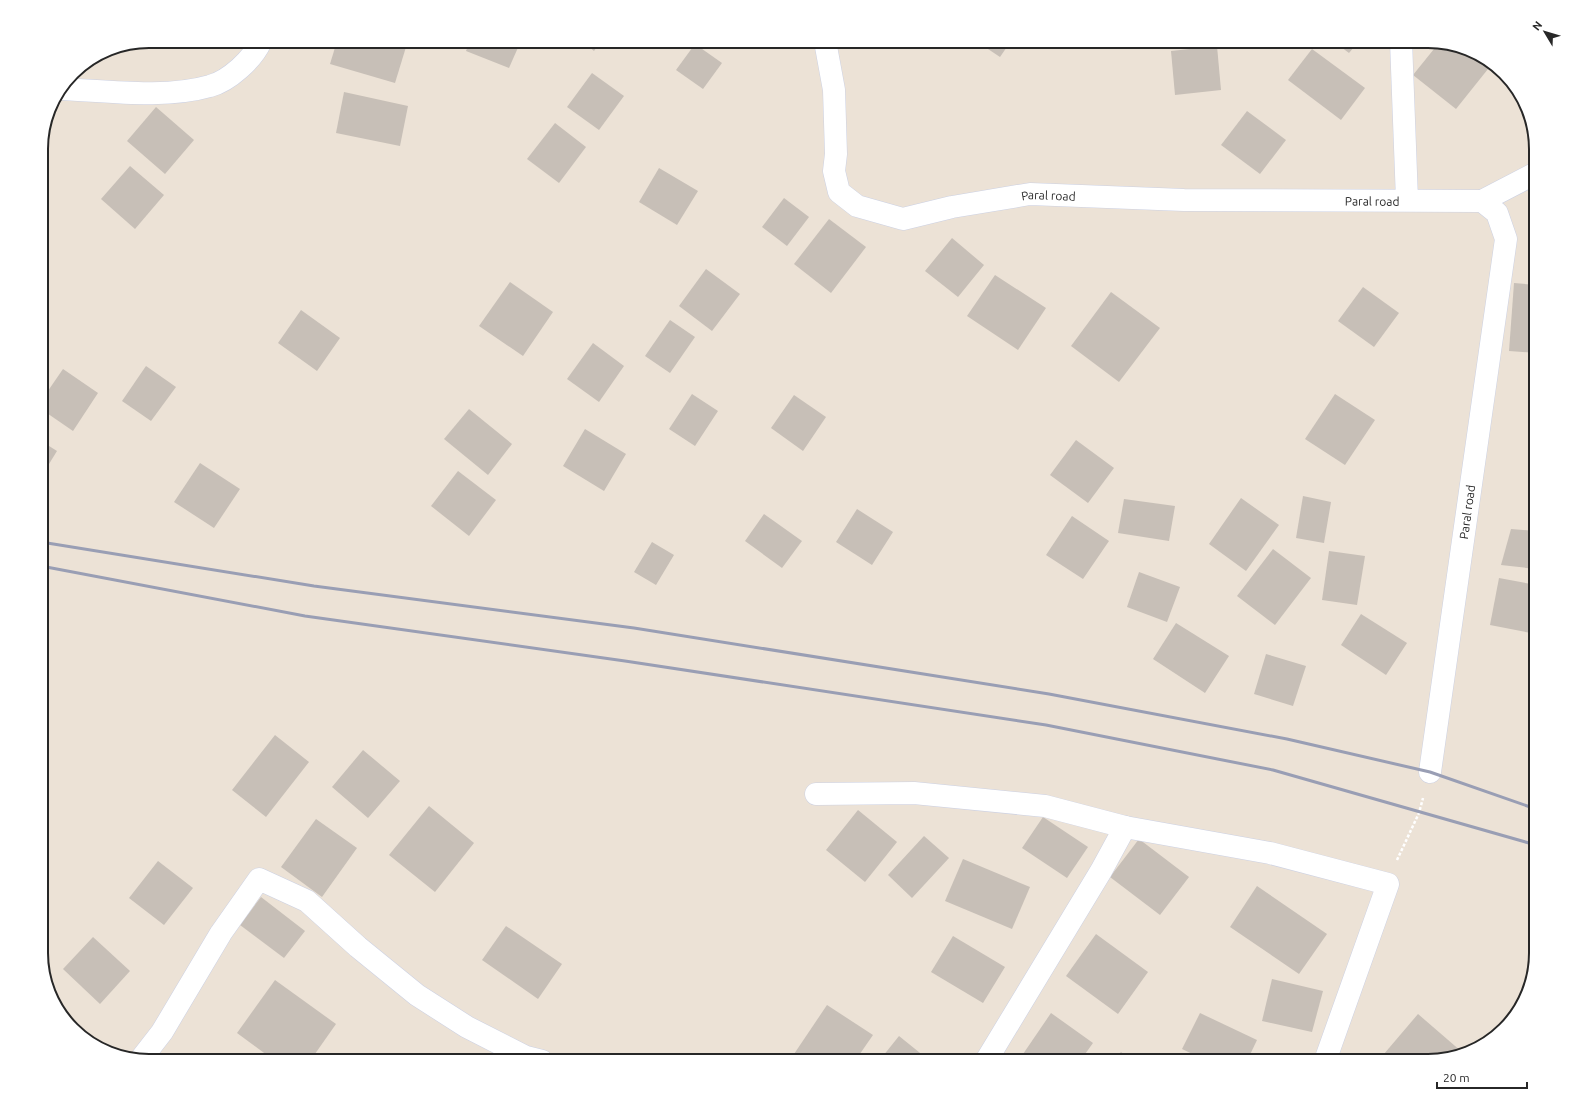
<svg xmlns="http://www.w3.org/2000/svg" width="1577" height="1102" viewBox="0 0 1577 1102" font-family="Ubuntu,sans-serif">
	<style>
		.building { fill: #c7bfb7 }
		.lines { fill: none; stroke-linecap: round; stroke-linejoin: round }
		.minor-casing { stroke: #ccd1e3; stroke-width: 23 }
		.path { stroke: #fff; stroke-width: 2.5; stroke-dasharray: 3 2; stroke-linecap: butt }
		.minor { stroke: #fff; stroke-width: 22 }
		.rail { stroke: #999eb4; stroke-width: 3 }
		.labels { text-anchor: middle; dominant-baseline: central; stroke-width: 4; stroke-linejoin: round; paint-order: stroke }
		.street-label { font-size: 12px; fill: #272727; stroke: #fff }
		.rim { fill: none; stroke: #272727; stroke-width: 2 }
	</style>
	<rect width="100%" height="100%" fill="#ece2d6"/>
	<g class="building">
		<path d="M337,41h48l21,6 -11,36 -65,-19z"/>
		<path d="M470,41h46l4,2 -11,25 -43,-17z"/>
		<path d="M582,41h19l-7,10z"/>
		<path d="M976,41h35l-11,16z"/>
		<path d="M1333,41h26l-10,12z"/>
		<path d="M695,44l27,19 -19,26 -27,-19z"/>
		<path d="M1438,44l30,9 20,16 -32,40 -43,-34z"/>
		<path d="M1217,46l4,44 -46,5 -4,-44z"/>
		<path d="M1312,49l53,39 -24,32 -53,-40z"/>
		<path d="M592,73l32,23 -25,34 -32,-23z"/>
		<path d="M344,92l64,14 -8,40 -64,-13z"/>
		<path d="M156,107l38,33 -29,34 -38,-33z"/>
		<path d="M1247,111l39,29 -26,34 -39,-29z"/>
		<path d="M555,123l31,24 -27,36 -32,-24z"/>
		<path d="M130,166l34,29 -29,34 -34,-30z"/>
		<path d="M659,168l39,23 -21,34 -38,-23z"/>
		<path d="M784,198l25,19 -22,29 -25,-19z"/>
		<path d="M829,219l37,28 -35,46 -37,-29z"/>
		<path d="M952,238l32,27 -26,32 -33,-26z"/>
		<path d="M706,269l34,25 -28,37 -33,-25z"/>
		<path d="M995,275l51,33 -28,42 -51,-34z"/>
		<path d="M510,282l43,30 -30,44 -44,-30z"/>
		<path d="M1514,283l22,2v68l-27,-2z"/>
		<path d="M1363,287l36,26 -25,34 -36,-26z"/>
		<path d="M1111,292l49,36 -41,54 -48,-36z"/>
		<path d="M301,310l39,28 -23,33 -39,-28z"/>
		<path d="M670,320l25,17 -25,36 -25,-17z"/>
		<path d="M593,343l31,23 -25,36 -32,-23z"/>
		<path d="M146,366l30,21 -25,34 -29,-20z"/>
		<path d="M63,369l35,24 -25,38 -32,-22v-8z"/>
		<path d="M692,394l26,17 -23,35 -26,-17z"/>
		<path d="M1335,394l40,26 -30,45 -40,-26z"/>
		<path d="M794,395l32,22 -23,34 -32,-23z"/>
		<path d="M469,409l43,35 -24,31 -44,-36z"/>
		<path d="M585,429l41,25 -22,37 -41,-25z"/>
		<path d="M1076,440l38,28 -26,35 -38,-28z"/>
		<path d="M41,441l16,10 -16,26z"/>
		<path d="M200,463l40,26 -26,39 -40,-26z"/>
		<path d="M458,471l38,29 -27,36 -38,-30z"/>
		<path d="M1303,496l28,6 -7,41 -28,-5z"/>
		<path d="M1241,498l38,27 -33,46 -37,-27z"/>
		<path d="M1124,499l51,7 -6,35 -51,-8z"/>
		<path d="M857,509l36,23 -21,33 -36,-23z"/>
		<path d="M764,514l38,27 -20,27 -37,-27z"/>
		<path d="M1072,516l37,25 -26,38 -37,-24z"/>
		<path d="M1511,529l25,2v38l-35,-4z"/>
		<path d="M652,542l22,13 -18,30 -22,-13z"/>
		<path d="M1273,549l38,29 -36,47 -38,-29z"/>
		<path d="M1329,551l36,5 -8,49 -35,-5z"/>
		<path d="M1139,572l41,15 -13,35 -40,-15z"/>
		<path d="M1499,578l37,7v49l-46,-9z"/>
		<path d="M1361,614l46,29 -21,32 -45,-30z"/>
		<path d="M1176,623l53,33 -24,37 -52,-34z"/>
		<path d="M1266,654l40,12 -13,40 -39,-12z"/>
		<path d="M275,735l34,27 -43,55 -34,-27z"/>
		<path d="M363,750l37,31 -32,37 -36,-31z"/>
		<path d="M429,806l45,37 -39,49 -46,-37z"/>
		<path d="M858,810l39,32 -32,40 -39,-32z"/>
		<path d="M1043,817l45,30 -21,31 -45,-30z"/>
		<path d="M316,819l41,29 -35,49 -41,-30z"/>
		<path d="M924,836l25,22 -37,40 -24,-23z"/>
		<path d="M1139,839l50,38 -29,38 -50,-38z"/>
		<path d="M963,859l67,28 -18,42 -67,-28z"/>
		<path d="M158,861l35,27 -29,37 -35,-27z"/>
		<path d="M1257,886l70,48 -28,40 -69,-47z"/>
		<path d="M261,897l44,34 -21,27 -44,-33z"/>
		<path d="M506,926l56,38 -24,35 -56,-39z"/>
		<path d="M1096,934l52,38 -30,42 -52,-38z"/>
		<path d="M953,936l52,31 -22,36 -52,-31z"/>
		<path d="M93,937l37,34 -30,33 -37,-35z"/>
		<path d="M1272,979l51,12 -11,41 -50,-11z"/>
		<path d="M275,980l61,44 -26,37h-35l-38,-28z"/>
		<path d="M827,1005l46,30 -18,26h-57l-6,-4z"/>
		<path d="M1051,1013l42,30 -13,18h-54l-5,-4z"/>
		<path d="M1200,1013l57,27 -10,21h-40l-25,-12z"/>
		<path d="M1418,1014l44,38 -33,9h-51z"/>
		<path d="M899,1036l31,25h-51z"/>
		<path d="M1121,1052l11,9h-20z"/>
	</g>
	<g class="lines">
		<g class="minor-casing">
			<g id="minor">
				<path id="s1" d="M825,41l9,49 2,64 -2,17 5,21 18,14 46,13 49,-12 78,-13 154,6 298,1 15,12 9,26 -76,533"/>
				<path d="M1401,41l6,159"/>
				<path d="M62,89c46,2 103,10 148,-3 19,-5 43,-27 51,-45"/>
				<path d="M1482,201l54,-28"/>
				<path d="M816,794l98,-1 131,13 80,21 145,26 118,31 -63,177"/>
				<path d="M141,1059l21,-27 59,-99 38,-54 48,22 51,46 59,48 50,32 59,30 16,4"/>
				<path d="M986,1061l115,-190 24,-44"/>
			</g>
		</g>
		<path class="path" d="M1397,860l22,-47 4,-15"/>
		<use href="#minor" class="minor"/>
		<g class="rail">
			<path d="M41,542l273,44 320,42 415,66 238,45 143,33 106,37"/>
			<path d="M41,566l264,50 320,45 421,64 227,45 263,75"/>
		</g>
	</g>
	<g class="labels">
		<g class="street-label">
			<text stroke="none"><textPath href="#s1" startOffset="371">Paral road</textPath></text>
			<text stroke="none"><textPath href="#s1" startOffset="695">Paral road</textPath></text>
			<text transform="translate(1467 512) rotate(-82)">Paral road</text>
		</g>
	</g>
	<path d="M0 0H1577V1102H0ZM149 48H1428A101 101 0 0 1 1529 149V953A101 101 0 0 1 1428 1054H149A101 101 0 0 1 48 953V149A101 101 0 0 1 149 48Z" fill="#fff" fill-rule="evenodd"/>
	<path class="rim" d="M149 48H1428A101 101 0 0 1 1529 149V953A101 101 0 0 1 1428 1054H149A101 101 0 0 1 48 953V149A101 101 0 0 1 149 48Z"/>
	<g transform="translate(1545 32) rotate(308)" stroke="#ffffff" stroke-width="3" paint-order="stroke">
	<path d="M0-3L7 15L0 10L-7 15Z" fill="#272727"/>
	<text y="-6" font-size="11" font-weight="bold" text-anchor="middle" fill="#272727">N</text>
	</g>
	<path d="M1437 1082v6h90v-6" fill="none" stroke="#272727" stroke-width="2"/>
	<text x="1443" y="1082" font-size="12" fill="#272727" stroke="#ffffff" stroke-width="3" paint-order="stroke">20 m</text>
</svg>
